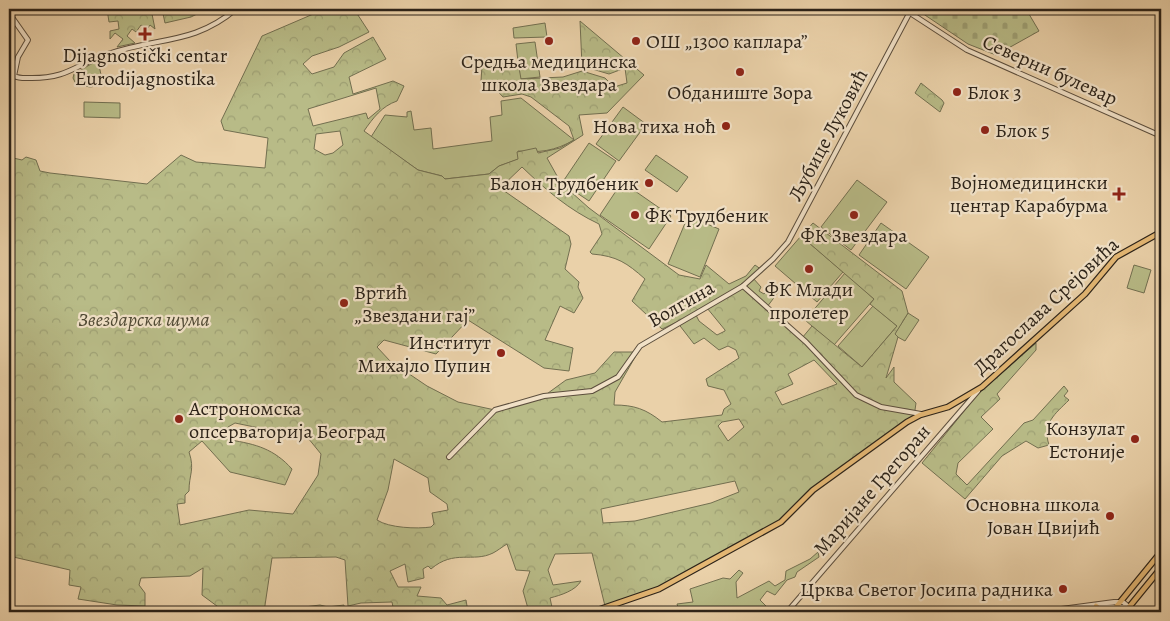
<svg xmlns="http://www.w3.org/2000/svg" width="1170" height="621" viewBox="0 0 1170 621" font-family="Alegreya,serif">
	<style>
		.grass { fill: #b8bb87; stroke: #726f50 }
		.forest { fill: url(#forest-crowns); stroke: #726f50; fill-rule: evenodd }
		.cemetery { fill: url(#cemetery-stones); stroke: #726f50 }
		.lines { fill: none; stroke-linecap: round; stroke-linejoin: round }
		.minor-casing { stroke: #5c4e3d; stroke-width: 6 }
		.major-casing { stroke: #2c2319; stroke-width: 7 }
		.minor { stroke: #f1e1c7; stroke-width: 4 }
		.major { stroke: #e5b874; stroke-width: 4.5 }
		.poi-dot { fill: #8f2418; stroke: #f1e1c7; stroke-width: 2 }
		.labels { text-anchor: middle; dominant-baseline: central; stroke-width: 4.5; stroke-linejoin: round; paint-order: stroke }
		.poi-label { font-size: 20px; fill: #2c2319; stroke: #f1e1c7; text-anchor: end }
		.street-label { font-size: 20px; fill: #2c2319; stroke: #f1e1c7 }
		.park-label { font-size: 20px; font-style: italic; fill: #4f4934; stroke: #f1e1c7 }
	</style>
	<defs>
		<pattern id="forest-crowns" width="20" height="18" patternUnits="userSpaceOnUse" patternTransform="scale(1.25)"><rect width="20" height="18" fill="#b8bb87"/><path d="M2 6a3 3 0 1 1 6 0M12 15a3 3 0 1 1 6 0" fill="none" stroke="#9ea074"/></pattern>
		<pattern id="cemetery-stones" width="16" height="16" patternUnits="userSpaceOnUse" patternTransform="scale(1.25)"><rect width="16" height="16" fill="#b8bb87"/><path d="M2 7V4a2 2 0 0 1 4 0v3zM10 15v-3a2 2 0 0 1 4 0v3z" fill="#9ea074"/></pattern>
	</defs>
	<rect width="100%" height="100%" fill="#ead1a9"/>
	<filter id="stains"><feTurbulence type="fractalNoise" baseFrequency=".004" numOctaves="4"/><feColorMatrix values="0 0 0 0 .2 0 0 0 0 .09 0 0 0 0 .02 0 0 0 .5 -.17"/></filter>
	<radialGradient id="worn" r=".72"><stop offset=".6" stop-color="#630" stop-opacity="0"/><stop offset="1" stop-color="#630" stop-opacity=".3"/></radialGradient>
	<g class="grass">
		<path d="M545,23l2,14 -33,1 -1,-10z"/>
		<path d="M535,42l5,35 -20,2 -4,-35z"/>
		<path d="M521,98l53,42c-19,11 -35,13 -56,11l1,8 -20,7 -10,8 -44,5 -3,-3 -24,-6 -47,-33 14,-22 22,2v-5l4,-1 3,19 17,-2 2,21 59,-8 -2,-24 12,-2 -1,-14z"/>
		<path d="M84,102l36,1v15l-36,-1z"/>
		<path d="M623,107l23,17 -27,37 -23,-17z"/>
		<path d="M589,143l27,18 -27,40 -27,-18z"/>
		<path d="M656,155l32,22 -11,15 -32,-22z"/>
		<path d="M857,180l30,22 -36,48 -30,-23z"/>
		<path d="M622,182l49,34 -22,33 -49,-34z"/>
		<path d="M688,216l31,13 -19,48 -32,-13z"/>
		<path d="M881,223l48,34 -23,32 -47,-34z"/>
		<path d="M801,236l42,36 -26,30 -42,-36z"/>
		<path d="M1134,265l17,5 -7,23 -17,-5z"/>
		<path d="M845,273l29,26 -40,46 -29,-25z"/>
		<path d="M873,306l24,20 -35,41 -24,-21z"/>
		<path d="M908,313l11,7 -14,21 -11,-6z"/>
		<path d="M818,552l1,5 -22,15 -2,5 -8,3 -12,15 -8,-4 -7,9 7,7 -4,5h-87l3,-1 -2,-7 16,-2 -3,-13 33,-11 7,1 9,-9 4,3 -7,9 1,16 32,-17 6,5 10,-6 1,-9 24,-12z"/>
	</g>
	<g class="forest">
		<path d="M107,9h44l4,20 -5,-4 -3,4 -6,-4 -5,7 -4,-3 -5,7 8,7 -18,4 6,-8 -8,-6 -5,6v-8l9,-2 -1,-8 -9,1z"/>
		<path d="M162,9h45l-16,8 -26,6z"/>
		<path d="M325,9h29l15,23 -30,15 -27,9 -9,8 9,10 22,-7 10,-14 29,-16 13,22 -37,18 4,17 40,-13 11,5 -7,15c-15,5 -24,17 -33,30l54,39 24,6 3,3 44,-5 10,-8 19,-7 -1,-7 19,-4 2,5 22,-5 14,-8 -5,-14 -38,-29 -9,-3 -19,3 -13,-14 -9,-2 1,-15 36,-4 3,17 42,-2 19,-6 23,7 9,9 13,-4 -2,-15 -16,6 -27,-8 -2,-45 64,54 -37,38 -28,2 4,20 -36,23 14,25 28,25 90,67 21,4 6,-14 23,19 17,-8 9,-11 7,5 -9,8 8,9 -2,4 5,3 8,-9 7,6 -12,16 35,31 10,-12 50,41 35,-41 -27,-22 4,-5 -73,-63 12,-13 89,68 6,22 -13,21 3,3 -12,41 8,-11v15l22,21 -2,14 -61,42 -71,60 -119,67 -58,20 -13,-53 -37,1 -7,16 5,15 28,-4c-6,10 -20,14 -31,17l3,14h-24l-6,-21 7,-20 -14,-1 -9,-26c-5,3 -10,7 -14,9 -20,10 -39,-4 -62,16l-3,-3 -5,3 1,9 -16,4 -3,-18 -15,7 8,16h23l-4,9 24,2 6,7 19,-5 2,12h-74l-2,-10 -31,1 -13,3 -3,-46 -9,-3 -64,1 -8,54h-39l-23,-17 1,-27 -13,8 -49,2 -2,7 6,8v13l-28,-1 -39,-6 3,-12 -12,-2 1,-15 -61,-14v-399l13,3 4,-3 10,3 4,11 10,2 97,11 34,-29 15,7 69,6 3,-30 -44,-8 -3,-9 41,-85zM376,88l4,21 -12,10 -2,-6 -53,13 -5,-17zM340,131l3,14 -10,8 -8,2 -11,-6 2,-15zM522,167c24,23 47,43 77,57l3,10 -12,18 2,2c25,2 35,9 53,25l-13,22 30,28 15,-7 17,22 10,-6 15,12 9,-4 8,4 3,8 -33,21 2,7 16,4 7,14 -7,5 -2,6 -60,7c-16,-13 -28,-17 -48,-17l1,-13 23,-40h-24l-19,21 -29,7 -22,16 -49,14 -37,-8 -31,-16 -37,-25 -13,-14 7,-7 52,14 32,-34 76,48 25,3 4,-23 -28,-8 15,-34 14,7 9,-15 -5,-11 1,-5 -14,-13 6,-25 -2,-8 -69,-48zM707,308l18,22v1l-8,4 -18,-14 -4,-8zM814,360l23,24 -55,21 -7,-13 18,-8 -5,-10zM739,419l5,8 -16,14 -10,-15 4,-4zM235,423l73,15 13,16 -3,21 -25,39 -44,-4 -69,15 -3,-21 8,-1v-8l4,-4c0,-17 6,-21 0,-39l13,-11 28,31 55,13 7,-16c-18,-20 -36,-25 -62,-29l-2,-13zM394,459l34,19 2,14 17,12 1,6 -16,3 2,11 -3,3c-14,2 -42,1 -54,-7l11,-30zM735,481l4,11 -28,11 -76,18 -32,2 -2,-14z"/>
		<path d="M98,60l5,25 -13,2 -14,-3 -3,-6 1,-4z"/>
		<path d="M921,83l21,17 2,3 -4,9 -25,-19z"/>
		<path d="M1036,343v7l-39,44 3,5 -19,18 12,12 -35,34 -2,11 11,11 57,-62 9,-3 31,-34 4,5 -4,5 5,4c-14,14 -27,23 -20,45l-11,3 -12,-7 -24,15 -37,43 -43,-36 56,-69z"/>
		<path d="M320,605l8,2 16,-2v7h-79z"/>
	</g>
	<path class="cemetery" d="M916,9h110l13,22 -43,24 -28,-11z"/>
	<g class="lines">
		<g class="minor-casing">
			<g id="minor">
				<path d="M904,9l63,41 194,86"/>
				<path d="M9,13l19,27 -10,17 -4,19c6,3 12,2 18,2 37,0 44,-14 76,-24 48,-17 86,-9 128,-45"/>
				<path d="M743,286l63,56 50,53 25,12 40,7"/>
				<path d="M449,457l46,-47 49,-14 48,-5 26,-14 22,-31 103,-60 30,-27 15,-17 122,-230"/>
				<path d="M1097,606l32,1"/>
				<path d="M787,612l191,-221"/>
				<path d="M1039,612l75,-10h9l6,5"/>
			</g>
		</g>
		<g class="major-casing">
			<g id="major">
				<path d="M1096,606l8,6"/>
				<path d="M592,612l67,-23 122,-67 32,-32 94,-68 13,-7 28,-8 34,-20 103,-93 31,-37 45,-25"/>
				<path d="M1112,612l49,-60"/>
				<path d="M1125,612l36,-44"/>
			</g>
		</g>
		<use href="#minor" class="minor"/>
		<use href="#major" class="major"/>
	</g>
	<g class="poi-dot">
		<path d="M142.5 26.5h5v5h5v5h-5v5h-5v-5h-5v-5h5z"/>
		<circle cx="549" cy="41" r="5"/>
		<circle cx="636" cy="41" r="5"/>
		<circle cx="740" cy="72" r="5"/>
		<circle cx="957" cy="92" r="5"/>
		<circle cx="726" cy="126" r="5"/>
		<circle cx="985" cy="130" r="5"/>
		<circle cx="649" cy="183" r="5"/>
		<path d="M1116.5 186.5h5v5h5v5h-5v5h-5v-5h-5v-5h5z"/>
		<circle cx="635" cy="215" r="5"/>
		<circle cx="854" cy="215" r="5"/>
		<circle cx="809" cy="269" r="5"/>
		<circle cx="344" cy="303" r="5"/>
		<circle cx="501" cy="353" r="5"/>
		<circle cx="179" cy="419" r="5"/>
		<circle cx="1135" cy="439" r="5"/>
		<circle cx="1110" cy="516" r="5"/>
		<circle cx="1063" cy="589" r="5"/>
	</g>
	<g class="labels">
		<g class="poi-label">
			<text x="646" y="41" text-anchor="start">ОШ „1300 каплара”</text>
			<text x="145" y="55" text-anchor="middle">Dijagnostički centar<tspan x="145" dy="23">Eurodijagnostika</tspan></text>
			<text x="549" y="61" text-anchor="middle">Средња медицинска<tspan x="549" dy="23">школа Звездара</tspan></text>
			<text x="740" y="92" text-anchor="middle">Обданиште Зора</text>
			<text x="967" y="92" text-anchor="start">Блок 3</text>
			<text x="716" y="126">Нова тиха ноћ</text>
			<text x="995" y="130" text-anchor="start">Блок 5</text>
			<text x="1108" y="182">Војномедицински<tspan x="1108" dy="23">центар Карабурма</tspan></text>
			<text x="639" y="183">Балон Трудбеник</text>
			<text x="645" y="215" text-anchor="start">ФК Трудбеник</text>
			<text x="854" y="235" text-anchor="middle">ФК Звездара</text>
			<text x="809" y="289" text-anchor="middle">ФК Млади<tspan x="809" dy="23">пролетер</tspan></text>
			<text x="354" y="292" text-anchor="start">Вртић<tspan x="354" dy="23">„Звездани гај”</tspan></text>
			<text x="491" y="342">Институт<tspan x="491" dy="23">Михајло Пупин</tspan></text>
			<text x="189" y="408" text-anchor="start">Астрономска<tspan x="189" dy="23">опсерваторија Београд</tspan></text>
			<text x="1125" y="428">Конзулат<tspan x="1125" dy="23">Естоније</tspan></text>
			<text x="1100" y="504">Основна школа<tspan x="1100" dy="23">Јован Цвијић</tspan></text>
			<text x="1053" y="589">Црква Светог Јосипа радника</text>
		</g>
		<g class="street-label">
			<text transform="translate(1050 70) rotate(24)">Северни булевар</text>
			<text transform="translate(828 135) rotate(-62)">Љубице Луковић</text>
			<text transform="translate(681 304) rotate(-30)">Волгина</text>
			<text transform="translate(1046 306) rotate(-43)">Драгослава Срејовића</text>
			<text transform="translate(872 490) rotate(-49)">Маријане Грегоран</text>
		</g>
		<g class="park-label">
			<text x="144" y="319">Звездарска шума</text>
		</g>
	</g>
	<rect width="1170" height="621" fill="none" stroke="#ead1a9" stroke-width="30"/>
	<rect x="10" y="10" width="1150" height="601" fill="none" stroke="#2c2319" stroke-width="2.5"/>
	<rect x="15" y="15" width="1140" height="591" fill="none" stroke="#2c2319"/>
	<rect width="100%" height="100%" filter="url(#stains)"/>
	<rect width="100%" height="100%" fill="url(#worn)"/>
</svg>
